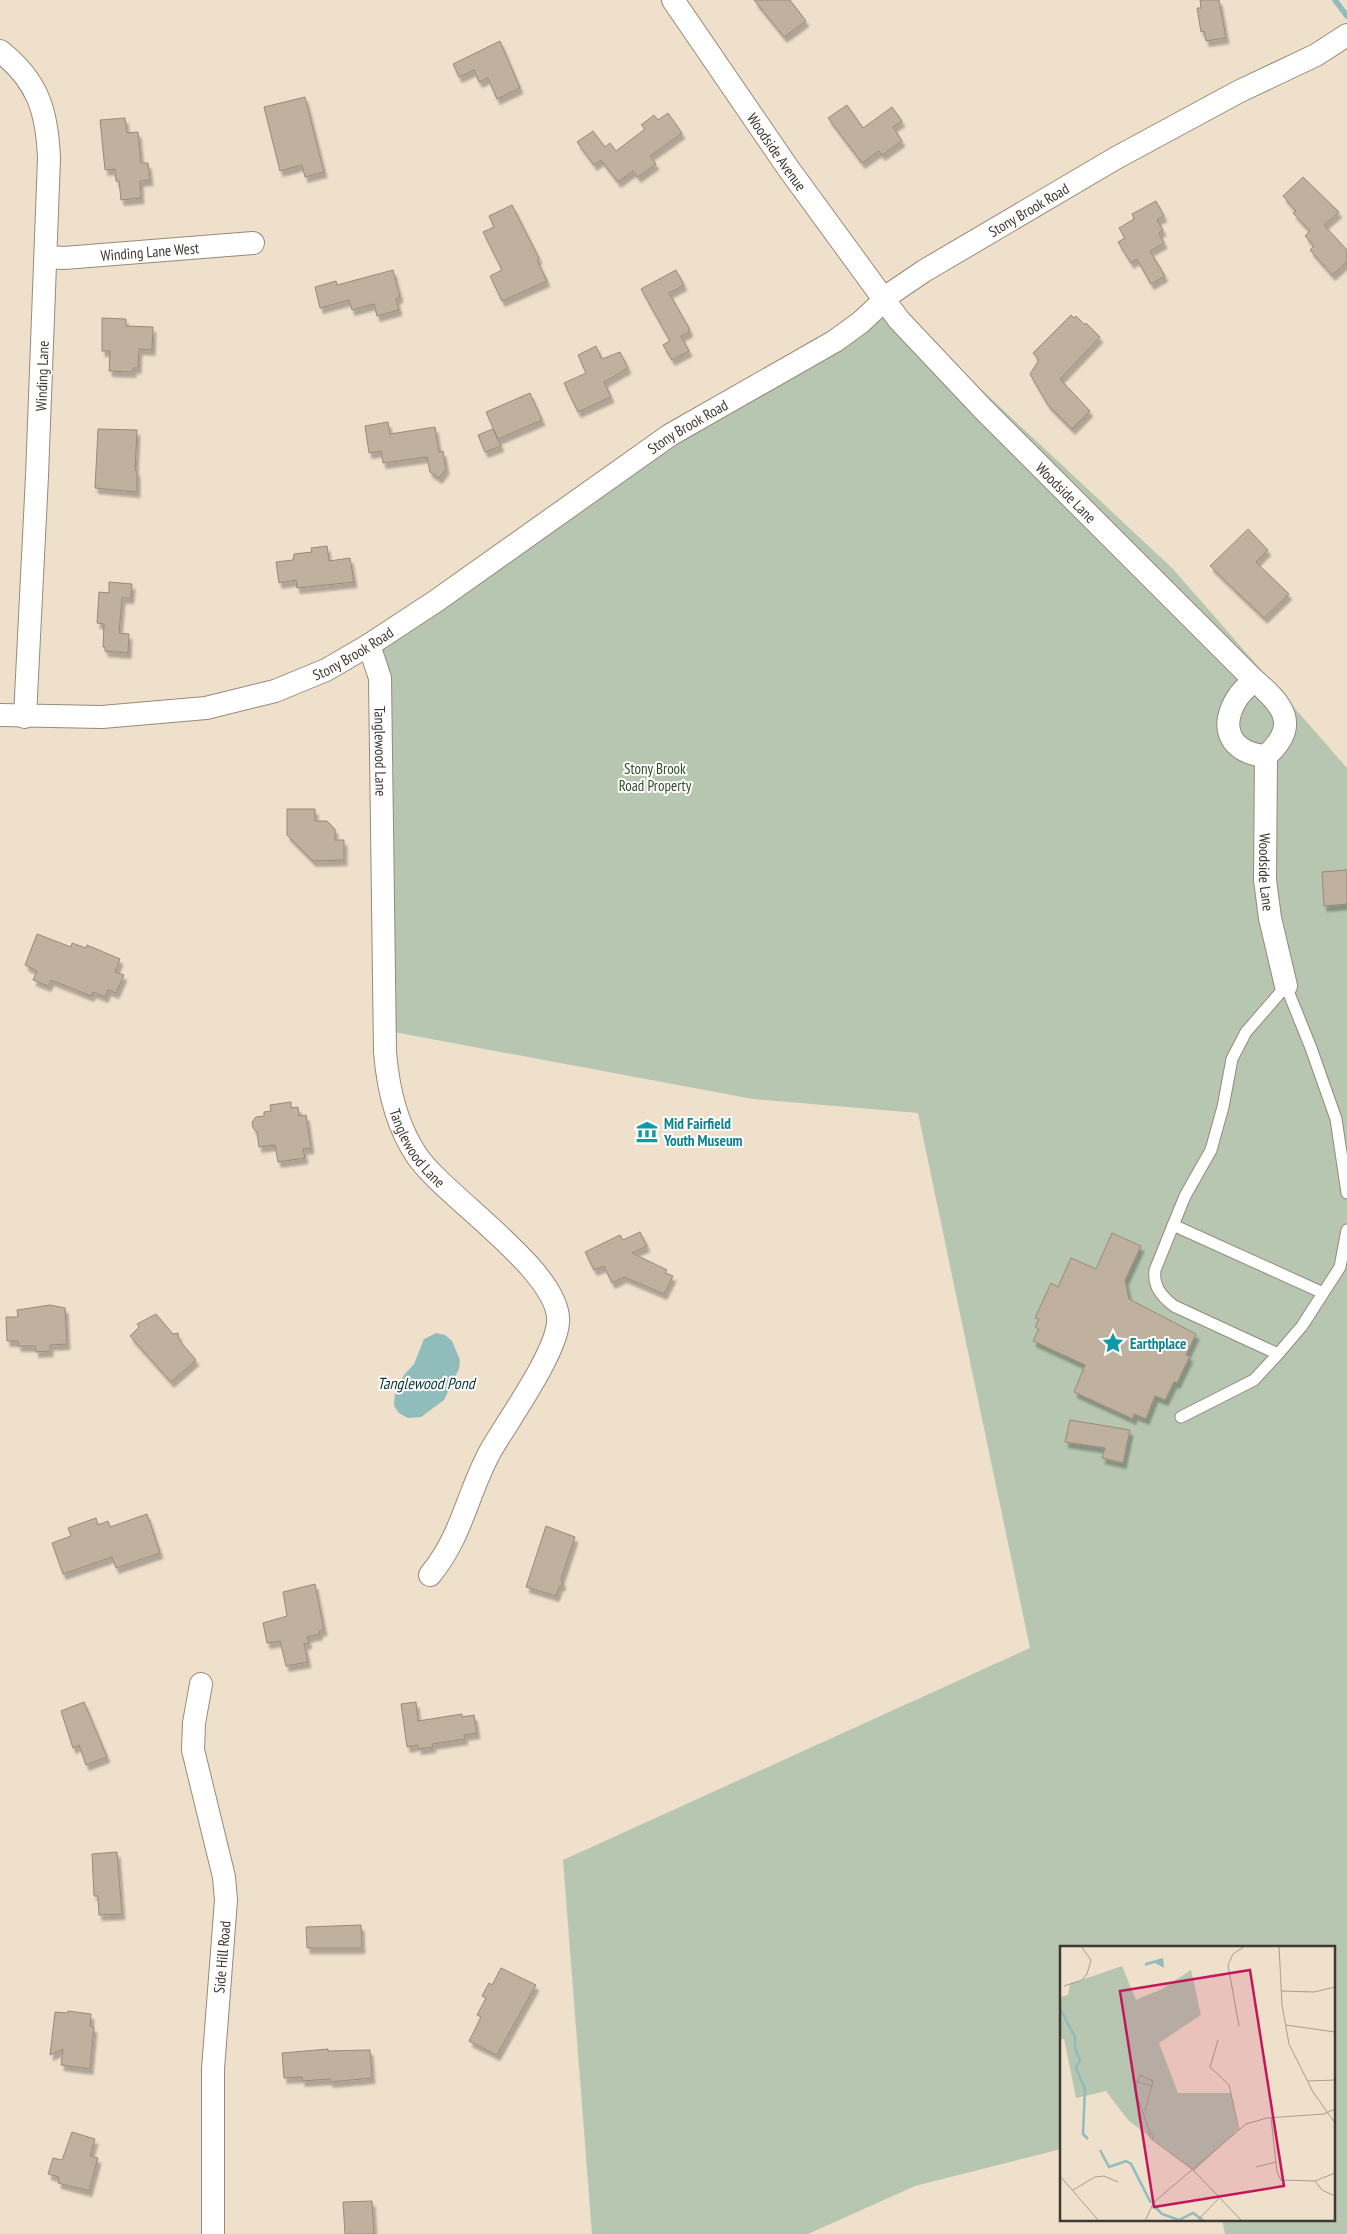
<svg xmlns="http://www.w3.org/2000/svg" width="1347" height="2234" viewBox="0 0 1347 2234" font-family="'PT Sans Narrow',sans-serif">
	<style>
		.green { fill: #b6c6b0 }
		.water { fill: #90bcbb }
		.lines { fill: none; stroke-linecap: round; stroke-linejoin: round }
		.stream { stroke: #90bcbb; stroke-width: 5.5 }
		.building { fill: #c0b09e; stroke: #9a8978; filter: url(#shadow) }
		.service-casing { stroke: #988a78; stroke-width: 13 }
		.minor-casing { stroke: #988a78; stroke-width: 24 }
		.service { stroke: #fff; stroke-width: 11 }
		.minor { stroke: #fff; stroke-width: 22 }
		.labels { text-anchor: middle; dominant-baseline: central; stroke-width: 4; stroke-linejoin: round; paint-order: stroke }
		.street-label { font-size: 15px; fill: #3f3931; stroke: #fff }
		.park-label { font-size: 15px; fill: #304d23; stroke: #fff }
		.culture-label { font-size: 15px; font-weight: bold; fill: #0d838f; stroke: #fff; text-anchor: start }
		.water-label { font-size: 16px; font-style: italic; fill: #0d3838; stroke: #fff }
		.inset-river { fill: none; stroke: #90bcbb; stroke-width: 2.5 }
		.inset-road { fill: none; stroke: #a99d8e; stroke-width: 1 }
		.view { fill: #c2185b; fill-opacity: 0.15; stroke: #c2185b; stroke-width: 2.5 }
		.inset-edge { fill: none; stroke: #3f3931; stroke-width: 2.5 }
	</style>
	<defs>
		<filter id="shadow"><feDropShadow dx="3" dy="5.5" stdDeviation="1" flood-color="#0004"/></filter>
	</defs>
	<rect width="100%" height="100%" fill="#efe0cc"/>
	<path class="green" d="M887,301l286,268 174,199v1466h-122l-3,-14h111v-272h-272v201l-146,37 -107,48h-216l-29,-374 467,-212 -112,-535 -165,-14 -370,-69 -7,-387z"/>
	<path class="water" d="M436,1333l9,2 7,6 8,19 -1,9 -15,31 -23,17 -13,1 -9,-5 -5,-7 1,-14 9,-17 10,-11 10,-25z"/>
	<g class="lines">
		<path class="stream" d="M1335,0l12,16"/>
	</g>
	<g class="building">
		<path d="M754,0h36l16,21 -22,16z"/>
		<path d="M1200,0h19l7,38 -20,3 -2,-10 -3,1 -4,-24h4z"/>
		<path d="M500,41l20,47 -23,11 -9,-21 -9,4 -5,-12 -15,7 -6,-13z"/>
		<path d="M305,97l19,75 -19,5 -3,-12 -22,6 -16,-64z"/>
		<path d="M847,105l16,23 29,-21 10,14 -9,6 9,14 -20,14 -3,-4 -17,12 -34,-45z"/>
		<path d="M668,113l14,20 -32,23 6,8 -18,13 -5,-6 -15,11 -17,-22 -7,5 -17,-23 16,-11 12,16 5,-4 6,8 29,-22 -4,-4 13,-10 4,5z"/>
		<path d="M125,118l2,15 11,-1 3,31h7l2,17 -10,1 1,17 -20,2 -2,-19h-3l-1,-12 -10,1 -5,-50z"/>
		<path d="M1303,177l36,35 -15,13 23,25v12l-15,13 -22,-25 4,-4 -9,-10 5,-5 -17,-18 3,-2 -13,-15z"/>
		<path d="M1156,201l8,15 -7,4 6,10 -4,3 5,10 -14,8 15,25 -14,8 -14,-25 -6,4 -13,-21 7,-4 -6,-10 15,-9 -2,-5z"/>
		<path d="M512,205l27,53 -2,2 10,21 -45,20 -12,-25 12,-6 -19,-38 11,-5 -5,-11z"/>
		<path d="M393,270l7,27 -4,2 3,11 -22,6 -3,-12 -22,6 -3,-10 -29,8 -5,-21 21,-6 1,4z"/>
		<path d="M676,270l8,15 -15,8 20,35v4l-8,4 8,15 -17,9 -9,-15 7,-4 -29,-52z"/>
		<path d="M1071,315l3,3 2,-2 9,9 1,-2 14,14 -40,42 30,32 -18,18 -24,-24 -18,-31 9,-14 -6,-7z"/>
		<path d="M102,318l24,1v7l27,1 -1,23 -13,-1 -1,19h-5v4l-24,-1 1,-20h-8z"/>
		<path d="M596,346l6,13 18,-7 8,16 -24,14 7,15 -33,15 -14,-29 22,-10 -8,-18z"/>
		<path d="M530,393l12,27 -44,19 -12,-27z"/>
		<path d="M388,422l2,12 45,-7 4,25 4,-1 3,18 -7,9 -9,-6 -3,-15 -44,6 -2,-12 -12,2 -4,-27z"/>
		<path d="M98,429l39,1 -2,40 2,1v21l-42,-4z"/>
		<path d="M493,429l8,17 -16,6 -7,-17z"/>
		<path d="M1248,529l20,21 -12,12 33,32 -25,24 -54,-52z"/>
		<path d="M327,546l2,15 21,-3 4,24 -57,6 -1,-8 -17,3 -3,-21 17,-2 1,-6 18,-2 -1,-4z"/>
		<path d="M109,582l23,2 -1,14h-9l-3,35 10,1 -1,19 -23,-2v-4h-2l1,-23 -7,-1 2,-31 10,1z"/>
		<path d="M287,809h28v12h12l8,8v11h9v20l-31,1 -26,-26z"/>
		<path d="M1347,870v34l-23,2 -2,-34z"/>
		<path d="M37,934l34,13 1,-4 14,5 1,-3 33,14 -5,13 9,3 -8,18 -8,-3 -3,7 -12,-5 -2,4 -40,-16 -3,6 -15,-6 4,-9 -12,-6z"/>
		<path d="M291,1102v6l7,-1 1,9 7,-1 5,33 -8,1 2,9 -27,4 -3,-17 -16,2 -2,-15 -4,-4 -1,-6 4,-5 8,-1v-4l7,-1 -1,-6z"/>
		<path d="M640,1232l7,14 -15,7 35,17 -2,3 8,3 -9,18 -40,-17 -12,6 -8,-17 -10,4 -9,-18 35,-17 3,5z"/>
		<path d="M1112,1233l29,13 -16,34 4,19 67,35 -10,21 4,1 -13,27 -3,-1 -9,18 -10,-4 -9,23 -12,-5 -1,5 -59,-27 11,-27 -52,-24 6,-12 -4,-2 4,-8 -4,-1 16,-35 7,4 13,-29 25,11z"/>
		<path d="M50,1305l15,3 2,36 -17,1v6l-14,1 -1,-6h-17v-5h-11l-1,-24h12l-1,-7z"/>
		<path d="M156,1314l17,20 5,-1 1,7 17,20 -25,22 -41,-46 9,-9 -2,-3z"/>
		<path d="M1070,1420l60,10 -7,33 -21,-5 3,-10 -40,-6z"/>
		<path d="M147,1514l13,39 -44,15 -4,-11 -49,17 -11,-31 19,-7 -3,-8 28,-10 2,7 10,-4 2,6z"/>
		<path d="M546,1526l29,11 -14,42 2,5 -4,3 -3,9 -30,-9z"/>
		<path d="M315,1584l9,46 -5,1 1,3 -13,3 2,6 -5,1 4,18 -22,4 -6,-25 -13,2 -4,-20 24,-7 -4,-24z"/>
		<path d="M84,1702l23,55 -21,8 -7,-20 -6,3 -12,-37z"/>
		<path d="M416,1702l2,19 44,-7v3l12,-2 3,18 -13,2 1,4 -33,5 1,3 -15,2v-4l-11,2 -6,-43z"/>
		<path d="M117,1852l5,62 -23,1 -1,-19h-4l-2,-42z"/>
		<path d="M361,1925l1,23h-55l-1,-21z"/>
		<path d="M501,1968l35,17 -39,70 -28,-14 12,-24 -4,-2 9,-17 -4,-2 7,-13 3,2z"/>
		<path d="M68,2011l23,3 -1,12 4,1 -4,42 -29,-4 2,-16 -13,6 5,-43 12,1z"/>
		<path d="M328,2049v2l42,-1 2,28 -42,4v-3l-28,2v-4l-18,1 -2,-25z"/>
		<path d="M72,2132l23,7 -5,17 8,2 -9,33 -31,-8 1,-6 -11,-3 5,-16 9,2z"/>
		<path d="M372,2201l2,33h-29l-2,-32z"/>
	</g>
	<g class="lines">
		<g class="service-casing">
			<g id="service">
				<path d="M1347,1193l-11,-74 -25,-71 -25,-62 -40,46 -14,27 -9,48 -12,43 -26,46 -30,74c-2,16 6,26 19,36l104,48 24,-28 38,-59 7,-37"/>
				<path d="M1173,1225l148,67"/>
				<path d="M1181,1417l73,-37 24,-26"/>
			</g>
		</g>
		<g class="minor-casing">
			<g id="minor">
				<path id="s1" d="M673,0l115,168 111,152 85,90 270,270c30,25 46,46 12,76 -36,-3 -48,-29 -28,-59 4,-6 11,-12 16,-17"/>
				<path d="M0,51c38,30 47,60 49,107l-12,318 -12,241"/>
				<path id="s2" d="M46,257l18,1 189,-15"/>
				<path id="s3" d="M369,645l11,33 5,374c3,37 11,73 32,104 28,41 146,117 141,167 -3,32 -49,96 -67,127 -24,43 -28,85 -61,125"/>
				<path id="s4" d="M0,715l102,2 104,-9 69,-17 51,-21 43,-25 67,-44 234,-166 165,-94 26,-19 32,-30 31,-21 192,-113 122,-66 78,-37 31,-20"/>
				<path id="s5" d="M1266,756l-1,124 5,38 16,68"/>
				<path d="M201,1684l-7,39 -1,27 31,127 2,23 -13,169v165"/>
			</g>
		</g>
		<use href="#service" class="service"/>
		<use href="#minor" class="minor"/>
	</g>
	<defs>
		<g id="museum-bare" transform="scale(1.725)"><path d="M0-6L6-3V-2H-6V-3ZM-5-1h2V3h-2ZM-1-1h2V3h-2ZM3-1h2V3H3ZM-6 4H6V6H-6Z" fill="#0f9aa8" stroke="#fff" stroke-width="2.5" paint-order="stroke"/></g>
		<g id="sight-bare" transform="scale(1.725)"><path d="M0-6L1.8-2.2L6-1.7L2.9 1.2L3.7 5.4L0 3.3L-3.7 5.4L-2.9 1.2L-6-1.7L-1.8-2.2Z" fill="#0f9aa8" stroke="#fff" stroke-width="2.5" paint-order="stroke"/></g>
	</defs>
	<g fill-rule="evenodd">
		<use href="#museum-bare" x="647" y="1132"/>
		<use href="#sight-bare" x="1113" y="1343"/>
	</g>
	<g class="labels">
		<g class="street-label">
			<text stroke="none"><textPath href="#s1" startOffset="184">Woodside Avenue</textPath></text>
			<text stroke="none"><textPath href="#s4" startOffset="1174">Stony Brook Road</textPath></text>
			<text stroke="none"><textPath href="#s2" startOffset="104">Winding Lane West</textPath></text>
			<text transform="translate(42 376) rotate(-88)">Winding Lane</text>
			<text stroke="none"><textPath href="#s4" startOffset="769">Stony Brook Road</textPath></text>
			<text stroke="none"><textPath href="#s1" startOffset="632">Woodside Lane</textPath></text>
			<text stroke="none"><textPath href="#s4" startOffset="364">Stony Brook Road</textPath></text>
			<text stroke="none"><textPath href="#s3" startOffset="108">Tanglewood Lane</textPath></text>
			<text stroke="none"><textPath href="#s5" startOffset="116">Woodside Lane</textPath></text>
			<text stroke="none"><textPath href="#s3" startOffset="512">Tanglewood Lane</textPath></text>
			<text transform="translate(222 1957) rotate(-85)">Side Hill Road</text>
		</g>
		<g class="park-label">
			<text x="655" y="768">Stony Brook<tspan x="655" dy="17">Road Property</tspan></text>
		</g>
		<g class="culture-label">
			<text x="664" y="1123">Mid Fairfield<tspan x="664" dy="17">Youth Museum</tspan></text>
			<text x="1130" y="1343">Earthplace</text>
		</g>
		<g class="water-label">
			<text x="426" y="1383">Tanglewood Pond</text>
		</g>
	</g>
	<g transform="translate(1060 1946)">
		<rect width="275" height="275" fill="#efe0cc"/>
		<path d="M62,20l14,34 26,-11 29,-19 10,45 -42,28 19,50h53l7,37 -44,41 -66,-51 -22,-29 -30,7 -12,-59h-4v-42l8,-2 2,-11z" fill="#b6c6b0"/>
		<path d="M103,12l1,10 -9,-5 -10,3v-3z" fill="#90bcbb"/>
		<path class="inset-river" d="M0,63l15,28v11l5,12 -4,8 9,21 -2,45 5,5M40,204l9,17 17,-6 5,3 20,39M94,260l8,8 17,6 14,-7 11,8"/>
		<path class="inset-road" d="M219,0l3,59 7,39 24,48 22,31M4,40l18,-6 5,-6 4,-14 -10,-14M222,45l32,1 21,-5M226,79l49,7M179,80l-11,-61 5,-11 12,-8M158,94l-8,27 19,18 10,45M76,135l16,5M248,135l27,-1M85,165l8,-30 -13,-6 -5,15 15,43 4,2 -2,5M211,171l6,55 4,8 34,1 20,-8M90,187v5l42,31 50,52M196,221l20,-5M0,230l39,45M255,235l7,9 13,6M13,244l22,-13 9,-1 14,6M85,275l9,-19 92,-78 21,-6 57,-4 11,-5M137,275l23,-24"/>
		<path class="view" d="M190,24l34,216 -130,21 -34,-216z"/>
		<rect width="275" height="275" class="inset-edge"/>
	</g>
</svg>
